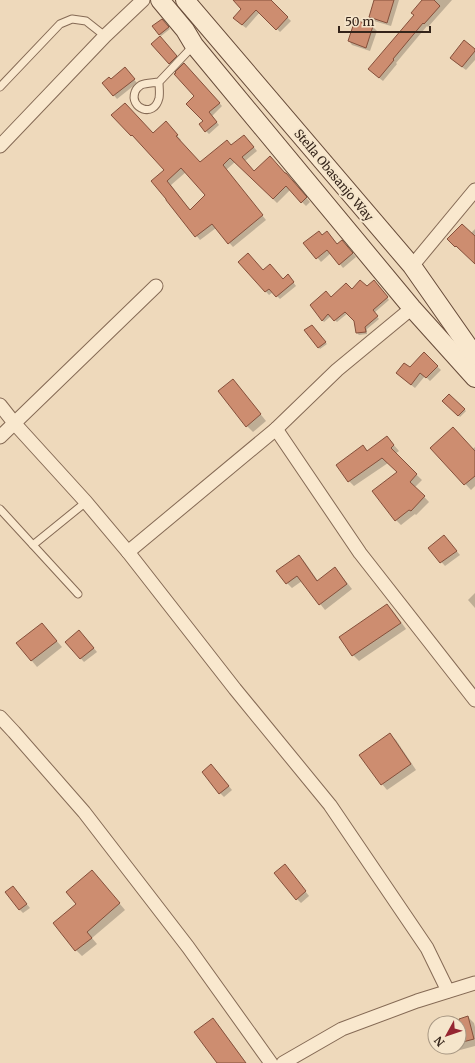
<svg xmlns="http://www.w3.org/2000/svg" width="475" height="1063" viewBox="0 0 475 1063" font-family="Merriweather,serif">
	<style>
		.shadow { fill: #0003; fill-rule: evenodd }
		.building { fill: #cd8d70; stroke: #85503b; fill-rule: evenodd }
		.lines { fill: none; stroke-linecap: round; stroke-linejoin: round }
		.lane-casing { stroke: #856a55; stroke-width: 9 }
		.street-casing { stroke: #856a55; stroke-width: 15 }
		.secondary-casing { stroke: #674b39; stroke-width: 20 }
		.lane { stroke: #f9e8ce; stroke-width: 7 }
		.street { stroke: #f9e8ce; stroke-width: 13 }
		.secondary { stroke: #f9e8ce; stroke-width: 18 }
		.labels { text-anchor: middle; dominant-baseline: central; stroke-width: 4; stroke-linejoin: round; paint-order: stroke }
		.street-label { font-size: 12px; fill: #34241a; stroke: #f5e5cb }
	</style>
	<rect width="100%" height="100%" fill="#eed9bb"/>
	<g class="shadow">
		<path d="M234,0h28l13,5 16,16 -11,11 -20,-20 -14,16 -8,-6 4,-13z"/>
		<path d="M375,0h24l-8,26 -17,-5 -4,-4z"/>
		<path d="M424,0h28l-24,27 -1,-1 -31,37 1,1 -14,17 -10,-8 42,-58z"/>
		<path d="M162,20l8,9 -9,7 -2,-2z"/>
		<path d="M355,21l18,6 4,4 -7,20 -18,-6 -3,-4z"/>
		<path d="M164,41l16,19 -7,7 -20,-23z"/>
		<path d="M475,50v10l-9,10 -11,-8z"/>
		<path d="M184,64l38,42 -10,10 7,9 -10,9 -3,-3 -2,-10z"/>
		<path d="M127,71l10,12 -20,16 -13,-16z"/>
		<path d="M113,115l40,19 17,-7 11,13 -1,1 20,22 32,-17 16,-6 9,11 -12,10 9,11 32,3 4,3 20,24 -4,4 -16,-16 -13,13 -42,-41 -9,8 40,50 -33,27 -17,-19 -16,12 -33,-40 -2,-30zM186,172l21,23 -16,16 -20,-26z"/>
		<path d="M475,229v34l-13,-13 -1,1 -13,-12 23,-6z"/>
		<path d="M323,236l15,9h8l10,12 -13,11 -12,-15 -10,9 -16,-19z"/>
		<path d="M239,262l44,18 8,-1 5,7 -16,13 -7,-7 -4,3z"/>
		<path d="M376,283l13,17 -15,13 5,6 -12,10v5l-8,1 -2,-2 -2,-12 -7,-8 -11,9 -6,-6 -7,6 -2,-2 9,-21 21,-9 15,-3z"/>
		<path d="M311,326l16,18 -7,5 -14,-19z"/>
		<path d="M424,354l17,16 -11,11 -5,-5 -10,12 -14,-11z"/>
		<path d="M238,386l28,35 -13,11 -6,-6z"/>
		<path d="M449,395l17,16 -6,6 -16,-16z"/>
		<path d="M387,437l12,14 -4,3 27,26 -7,7 14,15 -13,13 -1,-1 -14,11 -5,-5 2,-48 -10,-9 -34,23 -5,-5 14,-34 5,4z"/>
		<path d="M475,447v39l-4,4 -39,-42 41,1z"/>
		<path d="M444,536l16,19 -15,11 -16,-18z"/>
		<path d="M299,556l5,5 14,20 22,-7 12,15 -27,21 -23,-29 -10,7 -5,-5z"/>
		<path d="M475,593v15l-7,-8z"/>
		<path d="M387,605l6,6 13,18 -47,32 -6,-6z"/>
		<path d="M42,624l20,23 -25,20 -19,-23z"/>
		<path d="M83,635l14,17 -13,10 -18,-20z"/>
		<path d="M390,735l6,5 20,30 -29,20 -5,-6z"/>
		<path d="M215,769l17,21 -8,7 -4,-4z"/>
		<path d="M288,869l21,27 -8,7 -4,-4z"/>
		<path d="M98,878l27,32 -33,28 5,6 -15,12 -6,-6 1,-46z"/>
		<path d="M16,891l14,17 -7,5 -4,-4z"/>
		<path d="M468,1017l6,6 1,4v19l-26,7 -6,-6h16v-24h-12z"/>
		<path d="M213,1020l6,6 27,37h-28z"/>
	</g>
	<g class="building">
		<path d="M233,0h38l17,17 -12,13 -20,-20 -14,15 -9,-7 8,-9z"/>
		<path d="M374,0h20l-7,23 -18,-6z"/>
		<path d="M422,0h12l6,6 -16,18 -1,-1 -30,36 1,1 -15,18 -11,-9 46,-54 -3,-2z"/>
		<path d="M162,19l7,8 -10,8 -7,-9z"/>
		<path d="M355,20l18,6 -7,22 -18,-7z"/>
		<path d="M160,36l17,20 -8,8 -18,-20z"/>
		<path d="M464,40l11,9v2l-13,16 -12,-9z"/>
		<path d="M184,63l36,40 -11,9 8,10 -12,10 -6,-8 4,-3 -17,-17 8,-8 -20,-22 2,-1 -1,-1z"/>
		<path d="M125,67l10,12 -22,17 -11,-13 7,-6 2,2z"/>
		<path d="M125,103l28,30 13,-12 12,14 -2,1 24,26 27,-22 4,5 13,-10 10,12 -12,10 12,14 16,-15 15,17h1l21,24 -6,6 -15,-17 -13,13 -43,-41 -7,7 40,50 -35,29 -16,-20 -17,13 -29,-37v-1l-15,-18 13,-11 -32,-35 -1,1 -20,-21zM181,168l24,27 -15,15 -23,-29z"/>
		<path d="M462,224l13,12v28l-19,-18 -1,1 -8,-8z"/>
		<path d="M319,231l3,4 5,-4 10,13 5,-4 11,13 -14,12 -12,-15 -11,9 -13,-16z"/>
		<path d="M248,253l15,17 7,-6 13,15 5,-5 6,8 -18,15 -7,-8 -4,3 -27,-30z"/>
		<path d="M360,280l7,6 7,-6 14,17 -15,13 5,6 -13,11 1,5 -10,1 -2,-12 -9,-9 -11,9 -6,-7 -6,7 -12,-16 16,-14 5,6 15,-14 6,6z"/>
		<path d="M312,325l14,17 -8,6 -14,-18z"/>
		<path d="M424,352l14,14 -12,12 -6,-5 -9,12 -15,-12 8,-10 6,4z"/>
		<path d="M233,379l28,35 -15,13 -28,-36z"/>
		<path d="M449,394l16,15 -7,7 -16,-15z"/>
		<path d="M453,427l22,24v25l-11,9 -34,-37z"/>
		<path d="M387,436l7,9 -3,3 26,26 -7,8 15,14 -14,15 -2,-1 -14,11 -23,-30 25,-19 -15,-14 -34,24 -12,-17 27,-20 4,6z"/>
		<path d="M444,535l13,16 -17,12 -12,-15z"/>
		<path d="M299,555l18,26 18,-14 12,17 -28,21 -22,-29 -11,8 -10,-13z"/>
		<path d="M387,604l14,19 -49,33 -13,-19z"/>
		<path d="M42,623l15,18 -26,20 -15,-18z"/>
		<path d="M79,630l15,18 -14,11 -15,-17z"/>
		<path d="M390,733l21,31 -30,21 -22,-30z"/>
		<path d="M211,764l18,22 -10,8 -17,-22z"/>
		<path d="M285,864l21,27 -10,9 -22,-27z"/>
		<path d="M92,870l28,33 -33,29 5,6 -17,13 -22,-28 23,-19 -10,-12z"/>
		<path d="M13,886l14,18 -8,6 -14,-18z"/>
		<path d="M468,1016l6,23 -15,4v-24z"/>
		<path d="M213,1018l33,45h-29l-23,-31z"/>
	</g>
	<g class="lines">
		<g class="lane-casing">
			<g id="lane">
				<path d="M159,82c-5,1 -13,1 -18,3 -3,2 -5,4 -6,7 -6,16 19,27 24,6 1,-5 0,-11 0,-16l35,-37"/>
				<path d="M0,87l60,-63 12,-5 14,2 19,15"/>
				<path d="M0,509l33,36 53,-43"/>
				<path d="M33,545l45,49"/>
			</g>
		</g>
		<g class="street-casing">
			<g id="street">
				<path d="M0,146l105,-110 38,-36"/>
				<path d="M412,266l63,-76"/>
				<path d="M0,405l15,19 71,78 42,50 107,137 95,116 97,143 21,43"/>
				<path d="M276,429l84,124 115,147"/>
				<path d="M0,437l156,-151"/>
				<path d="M128,552l148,-123 61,-59 75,-62"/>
				<path d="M0,717l14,15 70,80 104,135 83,116"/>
				<path d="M283,1063l59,-34 75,-28 58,-18"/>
			</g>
		</g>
		<g class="secondary-casing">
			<g id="secondary">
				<path d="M160,0l25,30 9,15 218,263 63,70"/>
				<path d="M185,0l227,266 63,90"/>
			</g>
		</g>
		<use href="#lane" class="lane"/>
		<use href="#street" class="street"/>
		<use href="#secondary" class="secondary"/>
	</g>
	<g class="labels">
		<g class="street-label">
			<text transform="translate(334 175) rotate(50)">Stella Obasanjo Way</text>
		</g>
	</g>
	<g transform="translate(447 1035) rotate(230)"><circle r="19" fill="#f5e5cb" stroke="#a89884"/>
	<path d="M0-3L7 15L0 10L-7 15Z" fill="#952531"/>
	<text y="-6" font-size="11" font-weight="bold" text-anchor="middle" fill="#34241a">N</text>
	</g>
	<path d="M339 26v6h91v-6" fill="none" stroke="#34241a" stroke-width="2"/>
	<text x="345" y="26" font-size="12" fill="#34241a" stroke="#f5e5cb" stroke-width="3" paint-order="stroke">50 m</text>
</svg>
